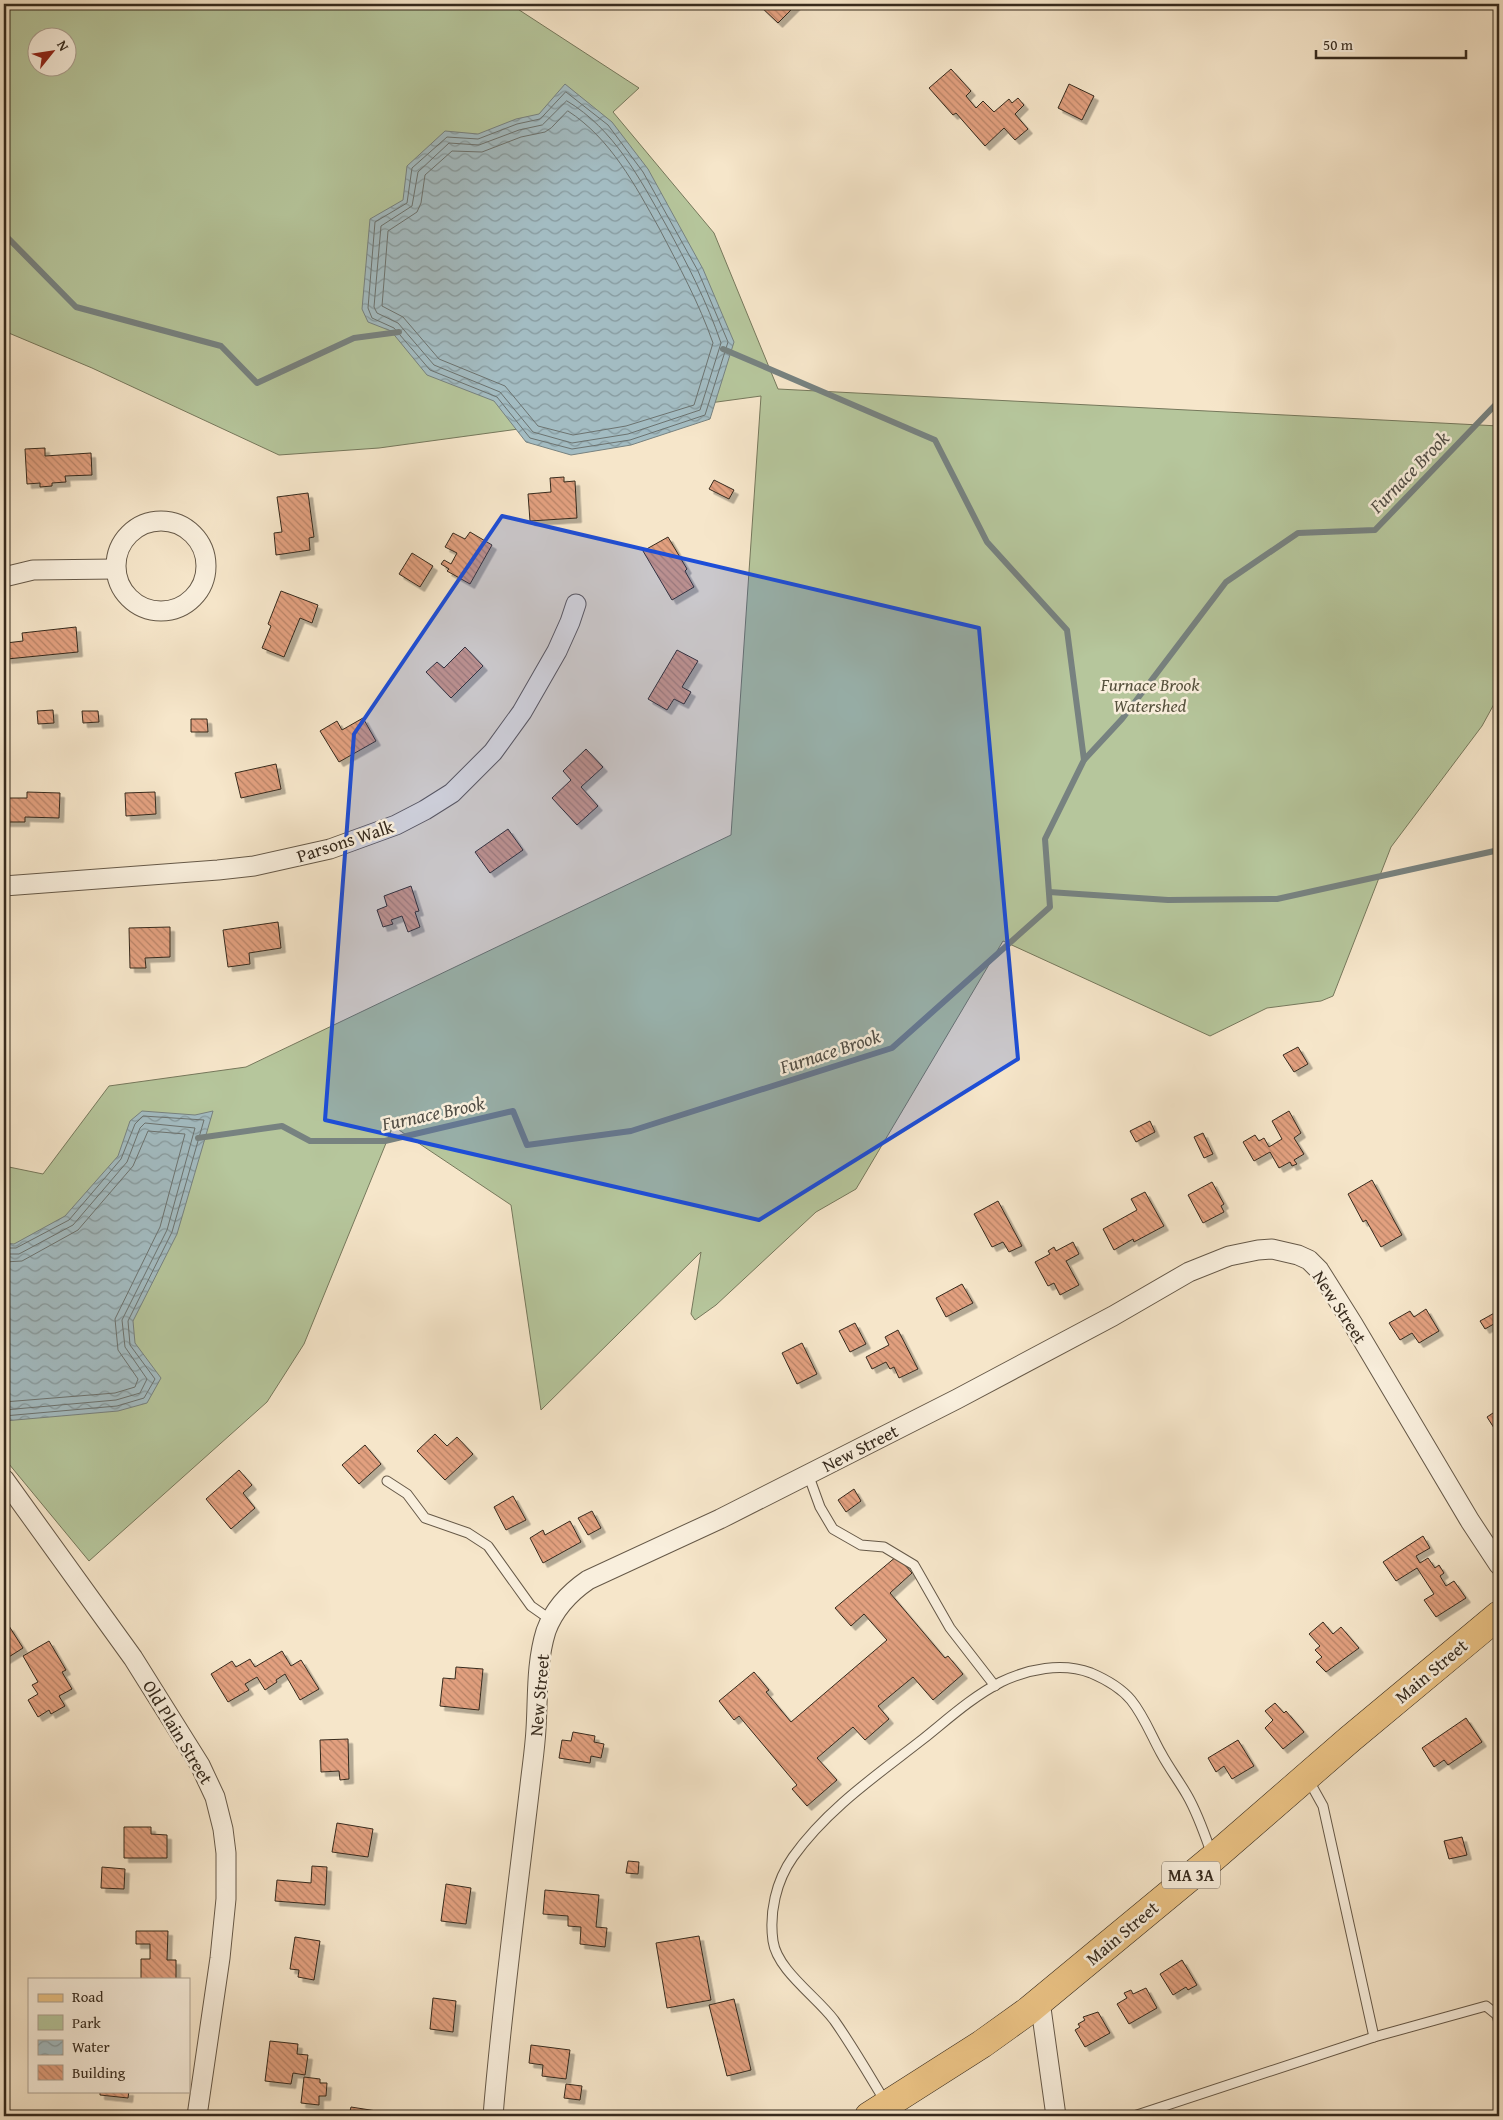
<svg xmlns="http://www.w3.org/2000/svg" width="1503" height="2120" viewBox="0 0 1503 2120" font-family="'Gentium Book Plus',serif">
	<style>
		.park { fill: #b6c69c; stroke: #76785c; fill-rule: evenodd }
		.water { fill: url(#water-waves); stroke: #778280 }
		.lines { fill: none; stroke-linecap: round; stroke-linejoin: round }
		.shore { stroke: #6c7370; stroke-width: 1 }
		.stream { stroke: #778280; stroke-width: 6 }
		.building { fill: url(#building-back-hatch); stroke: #362a1d; filter: url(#shadow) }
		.service-casing { stroke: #665948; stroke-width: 11 }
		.minor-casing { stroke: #665948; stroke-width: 21 }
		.primary-casing { stroke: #362a1d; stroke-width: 29 }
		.service { stroke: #f9efdd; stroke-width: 9 }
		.minor { stroke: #f9efdd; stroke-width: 19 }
		.primary { stroke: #ebc385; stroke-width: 28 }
		.marked { fill: #1d4ed8; fill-opacity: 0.2; stroke: #1d4ed8; stroke-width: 4; stroke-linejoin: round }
		.labels { text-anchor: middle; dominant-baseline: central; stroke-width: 5; stroke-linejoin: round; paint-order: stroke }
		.shield { fill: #f9efdd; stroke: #706557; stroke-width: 1 }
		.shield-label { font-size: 16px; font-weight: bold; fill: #362a1d }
		.park-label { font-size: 18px; font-style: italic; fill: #56513d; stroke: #f9efdd }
		.street-label { font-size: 18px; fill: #362a1d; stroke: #f9efdd }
		.water-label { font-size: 19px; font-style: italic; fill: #514e46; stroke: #f9efdd }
	</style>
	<defs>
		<pattern id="water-waves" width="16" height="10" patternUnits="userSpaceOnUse" patternTransform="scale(1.25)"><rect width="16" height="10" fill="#a3bcc2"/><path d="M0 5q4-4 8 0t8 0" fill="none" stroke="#86999d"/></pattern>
		<pattern id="building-back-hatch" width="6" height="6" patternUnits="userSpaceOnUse" patternTransform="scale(1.25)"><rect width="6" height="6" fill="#e2a07f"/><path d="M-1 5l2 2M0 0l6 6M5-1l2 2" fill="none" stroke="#b88367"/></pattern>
		<filter id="shadow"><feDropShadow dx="4.5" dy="4.5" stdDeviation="0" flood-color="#0004"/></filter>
	</defs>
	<rect width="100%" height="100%" fill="#f6e6ca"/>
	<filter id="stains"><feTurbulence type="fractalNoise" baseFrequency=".004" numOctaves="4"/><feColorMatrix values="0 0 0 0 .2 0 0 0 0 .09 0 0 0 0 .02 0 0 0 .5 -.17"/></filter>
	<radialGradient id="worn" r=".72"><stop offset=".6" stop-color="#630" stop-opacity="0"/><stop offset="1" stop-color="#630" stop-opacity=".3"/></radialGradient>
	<path class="park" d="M4,4h506l129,84 -26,24 101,121 64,156 721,37v269l-17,31 -91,121 -58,149 -12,5 -54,7 -57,28 -207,-95 -147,248 -40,23 -100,93 -21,15 -4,-6 10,-62 -160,158 -30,-205 -118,-79 -89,218 -37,58 -178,159 -85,-103v-292l39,8 66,-88 137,-19 485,-232 30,-439 -382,52 -100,7 -187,-87 -88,-37zM38,38h30v30h-30z"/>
	<g class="water">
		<path d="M565,84l47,38 36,47 55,100 31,73 -24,77 -79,26 -60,10 -45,-13 -32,-41 -67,-26 -36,-44 -23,-9 -6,-13 8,-90 33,-19 4,-34 38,-35 33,3 38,-15 23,-5z"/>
		<path d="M142,1111l53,4 18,-4 -36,123 -44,87 2,22 26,35 -14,25 -29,8 -114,10v-178l10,1 51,-28 53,-60 12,-35z"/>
	</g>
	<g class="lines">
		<g class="shore">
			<path d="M566,92l42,33 35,47 55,99 30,71 -23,73 -75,25 -58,9 -42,-11 -33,-41 -67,-27 -36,-42 -22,-10 -4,-10 7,-86 32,-19 5,-35 35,-31 31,2 39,-15 23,-5z"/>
			<path d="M567,101c47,28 73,78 99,124 21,38 41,77 55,118l-21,67 -72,24 -56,9 -39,-11 -33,-40 -66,-27 -36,-42 -21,-10 -3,-6 7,-81 31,-20 6,-34 31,-29 30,2 40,-15 23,-5z"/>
			<path d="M568,111c43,28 67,74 91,117 20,38 40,75 54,115l-19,62 -68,21 -53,9 -35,-9 -33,-40 -66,-27 -36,-42 -21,-11 6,-75 29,-19 4,-9 4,-28 27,-24 30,1 39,-15 24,-5 6,-4z"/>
			<path d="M4,1248h12l53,-28 52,-61 14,-35 8,-8 61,4 -32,112 -44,89 2,24 25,34 -11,19 -27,8 -113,10"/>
			<path d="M4,1254h15l54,-29 54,-63 13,-34 5,-5 50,5 -28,102 -45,90 3,27 22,32 -7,14 -24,7 -112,10"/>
			<path d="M4,1262l18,-1 56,-31 55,-64 15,-35 37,3 -25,93 -45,92 3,31 20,29 -3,8 -20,6 -111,9"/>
		</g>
		<g class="stream">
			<path d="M4,234l72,73 145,39 36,37 97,-45 45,-6"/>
			<path d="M723,349l212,91 52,102 80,88 17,130"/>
			<path d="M1049,892l119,8 109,-1 222,-49"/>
			<path d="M198,1138l84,-12 28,15h75l128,-30 14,34 104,-14 261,-83 158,-141 -5,-68 39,-79 38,-41 104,-137 72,-49 77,-3 124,-129"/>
		</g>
	</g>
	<g class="building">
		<path d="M758,4h39l-19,19z"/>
		<path d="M951,69l20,22 -5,5 10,12 7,-7 11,11 15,-13 3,4 6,-5 6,7 -9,9 13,15 -13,11 -11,-12 -19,18 -29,-33 -3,2 -24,-27z"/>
		<path d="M1069,84l25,12 -12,24 -24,-12z"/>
		<path d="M45,448v8l46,-3 1,22 -27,1 1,6 -14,1v3l-12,1v-4l-13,1 -2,-35z"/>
		<path d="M564,477v5l11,-1 2,37 -47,3 -2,-27 23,-2 -1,-14z"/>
		<path d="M714,480l20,10 -5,9 -20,-10z"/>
		<path d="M308,493l6,44 -5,1 1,12 -34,5 -2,-22 8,-1 -5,-35z"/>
		<path d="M470,532l22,13 -22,39 -23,-13 2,-2 -8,-5 3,-4 7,4 6,-11 -12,-6 8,-14 12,6z"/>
		<path d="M668,537l19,32 -2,2 9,16 -22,13 -29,-49z"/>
		<path d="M412,553l21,13 -13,21 -21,-13z"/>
		<path d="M281,591l37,14 -6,18 -12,-5 -16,39 -22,-9 9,-22 -3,-2z"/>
		<path d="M76,627l2,25 -71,7 -1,-16 17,-2 -1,-8z"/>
		<path d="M465,647l18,19 -32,32 -25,-26 11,-10 7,6z"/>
		<path d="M677,650l21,11 -16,26 9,5 -7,12 -10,-5 -7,11 -19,-11z"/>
		<path d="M53,710l1,13 -16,1 -1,-13z"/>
		<path d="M82,711h16l1,11 -16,1z"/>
		<path d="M363,718l13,23 -37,21 -19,-31 17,-10 5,9z"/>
		<path d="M191,719h16l1,13h-17z"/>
		<path d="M586,749l17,18 -22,20 17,19 -21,19 -25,-27 19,-18 -8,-9z"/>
		<path d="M276,764l5,25 -40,9 -6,-25z"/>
		<path d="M27,792l33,1 -1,25 -34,-1v5h-21v-24h23z"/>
		<path d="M155,792l1,22 -30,2 -1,-23z"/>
		<path d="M508,829l15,21 -33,23 -15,-21z"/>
		<path d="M411,886l8,25 -4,1 5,15 -12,5 -6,-16 -11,4 2,4 -10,3 -6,-17 10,-4 -3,-10z"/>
		<path d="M278,922l3,26 -32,5 1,11 -22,3 -5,-37z"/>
		<path d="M170,927v30l-25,1 1,10h-16l-1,-40z"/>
		<path d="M1298,1047l10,17 -14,8 -11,-17z"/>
		<path d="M1289,1111l12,22 -7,5 10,16 -10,6 3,4 -5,2 -2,-4 -11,6 -9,-16 -16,9 -11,-19 12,-7 4,6 5,-3 5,9 13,-8 -10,-18z"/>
		<path d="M1150,1121l5,11 -19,10 -6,-11z"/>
		<path d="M1203,1133l10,21 -9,4 -10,-21z"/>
		<path d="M1372,1180l30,55 -21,12 -15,-27 -3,2 -15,-28z"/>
		<path d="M1212,1182l12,22 -3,2 3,6 -21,11 -15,-28z"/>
		<path d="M1145,1192l19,34 -30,16 -1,-3 -19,11 -11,-21 34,-19 -6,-11z"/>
		<path d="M998,1201l24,45 -13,6 -6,-10 -11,5 -18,-33z"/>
		<path d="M1073,1242l6,12 -13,7 13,24 -19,10 -6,-12 -6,3 -13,-24 15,-8 -2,-3 6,-4 2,4z"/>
		<path d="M962,1284l11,19 -27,14 -10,-19z"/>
		<path d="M1426,1309l13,22 -20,12 -7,-10 -12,7 -11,-17 21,-12 4,6z"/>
		<path d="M1498,1311l1,10 -14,8 -5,-8z"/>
		<path d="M855,1323l11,21 -16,8 -11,-21z"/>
		<path d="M898,1330l20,39 -19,9 -5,-11 -4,2 -4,-7 -14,7 -6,-12 23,-12 -4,-8z"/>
		<path d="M802,1343l15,31 -20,10 -15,-31z"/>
		<path d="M1499,1409v16l-5,3 -7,-11z"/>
		<path d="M435,1434l12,12 10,-9 16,17 -28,26 -28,-29z"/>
		<path d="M365,1445l16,19 -22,20 -17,-19z"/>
		<path d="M239,1470l13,15 -9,8 12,15 -24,21 -25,-30z"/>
		<path d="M854,1489l7,12 -15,11 -8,-12z"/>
		<path d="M513,1496l13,24 -20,10 -12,-23z"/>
		<path d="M592,1511l9,17 -13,7 -10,-17z"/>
		<path d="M570,1521l11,21 -38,21 -13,-25 13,-8 2,5z"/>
		<path d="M1423,1536l7,12 -14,8 4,7 8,-5 7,10 4,-3 5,8 -4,3 6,10 8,-5 12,17 -30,19 -12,-17 10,-6 -17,-26 -21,13 -13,-19z"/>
		<path d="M897,1556l15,17 -22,20 55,65 3,-2 15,18 -30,26 -20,-23 -35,29 11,13 -24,21 -12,-13 -36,31 20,22 -30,26 -15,-17 5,-4 -58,-69 -5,4 -15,-19 35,-29 15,18 -3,2 25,30 96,-82 -23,-26 -13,12 -16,-18z"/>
		<path d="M1323,1622l10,12 8,-7 18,21 -33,24 -10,-10 6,-5 -7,-7 5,-4 -11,-12z"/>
		<path d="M9,1626l14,22 -19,12v-31z"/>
		<path d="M49,1641l17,29 -4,2 10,17 -13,7 6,10 -14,8 -2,-4 -11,7 -10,-17 10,-6 -6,-9 6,-3 -15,-26z"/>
		<path d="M282,1651l9,15 10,-6 18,29 -19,11 -15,-26 -9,6 1,2 -12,8 -8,-13 -12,7 4,6 -21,12 -17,-28 21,-13 4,6 14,-8 5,8z"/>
		<path d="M456,1667l27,2 -4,41 -39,-4 3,-28 12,1z"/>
		<path d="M1275,1703l9,10 2,-2 18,21 -21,17 -18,-21 8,-8 -8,-9z"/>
		<path d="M1466,1718l16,24 -34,23 -4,-5 -10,7 -12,-19z"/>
		<path d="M573,1732l22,4 -1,6 10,2 -3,14 -10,-2 -1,7 -31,-5 3,-18 9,1z"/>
		<path d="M348,1739l1,40 -9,1 -1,-9 -18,1 -1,-32z"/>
		<path d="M1238,1740l16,26 -22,13 -8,-13 -8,6 -8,-14z"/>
		<path d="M337,1823l36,6 -5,28 -36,-5z"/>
		<path d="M124,1827h27v7l16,1v23h-43z"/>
		<path d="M1462,1837l5,18 -18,4 -5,-18z"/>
		<path d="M628,1861l11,1 -1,12 -12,-1z"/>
		<path d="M312,1866l15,1 -2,38 -50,-4 2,-21 34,3z"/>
		<path d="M102,1867l23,2 -1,20 -23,-1z"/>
		<path d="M446,1884l25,4 -5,36 -25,-3z"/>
		<path d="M545,1890l54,5 -3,32 11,1 -2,19 -25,-3 1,-17 -13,-1v-10l-25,-2z"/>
		<path d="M136,1931h32l-1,29h9v19h-35v-20h9v-15h-14z"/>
		<path d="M699,1936l12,64 -44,8 -11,-65z"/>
		<path d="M295,1937l25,4 -6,39 -16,-3 1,-7 -9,-1z"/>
		<path d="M1182,1960l15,25 -9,5 -2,-3 -13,8 -13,-21z"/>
		<path d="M1146,1988l11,20 -28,16 -12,-20 10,-6 -3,-5 7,-3 2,4z"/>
		<path d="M433,1998l23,3 -3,31 -23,-3z"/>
		<path d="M734,1999l17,71 -24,6 -18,-71z"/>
		<path d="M1098,2012l12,21 -25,14 -10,-17 5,-3 -2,-3 7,-4 -2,-3z"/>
		<path d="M270,2041l28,3 -1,10 11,1 -3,20 -12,-2 -2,11 -26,-3z"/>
		<path d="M531,2045l39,5 -4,29 -24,-3 1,-11 -14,-2z"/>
		<path d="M304,2077l16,2v4h7l-1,13h-7v9l-18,-2z"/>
		<path d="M566,2084l16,2 -2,14 -16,-2z"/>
		<path d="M100,2091h29l-1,7 -28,-3z"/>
		<path d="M351,2107l32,5 -1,4h-33z"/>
	</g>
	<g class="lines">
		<g class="service-casing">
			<g id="service">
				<path d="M808,1474l12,33 13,22 28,16 23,2 30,18 36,63 45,58"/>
				<path d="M387,1481l20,13 18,24 43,15 20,13 43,60 20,14"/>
				<path d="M1308,1779l15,27 51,231 112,-31 11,9 2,8"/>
				<path d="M886,2103c-17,-28 -33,-56 -52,-83 -17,-23 -57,-50 -61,-79 -4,-28 3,-60 20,-84 34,-48 84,-82 130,-118 25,-20 49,-42 78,-57 27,-13 61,-20 90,-9 14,6 30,15 40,27 13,16 20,35 30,53 8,15 18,28 26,42 11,19 18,40 25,60"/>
				<path d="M1134,2116l240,-79"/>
			</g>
		</g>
		<g class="minor-casing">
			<g id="minor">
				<circle cx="161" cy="566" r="45"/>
				<path d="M4,577l29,-7 82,-1"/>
				<path d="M4,886l214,-16 36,-4 76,-17 66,-24 29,-15 27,-17 41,-41 29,-40 35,-61 13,-29 6,-18"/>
				<path d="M4,1479l129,179 67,107 15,32 8,32 3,24v46l-6,59 -23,158"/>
				<path d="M1040,2001l16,115"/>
				<path d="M493,2116c9,-111 24,-220 37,-331 2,-18 5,-37 6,-56 2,-32 0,-66 10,-98 8,-22 23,-38 42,-51l132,-61 237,-120 156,-83 76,-44 40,-16 29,-6 14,-1 26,6 11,5 10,10 34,54 117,197 29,44"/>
			</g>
		</g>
		<g class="primary-casing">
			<path id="primary" d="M869,2116l113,-72 46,-33 185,-153 137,-119 149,-124"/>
		</g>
		<use href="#service" class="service"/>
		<use href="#minor" class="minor"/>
		<use href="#primary" class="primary"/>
	</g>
	<path class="marked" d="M502,516l477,112 39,431 -259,161 -434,-100 29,-386z"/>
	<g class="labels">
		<rect class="shield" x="1162" y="1861.5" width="58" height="27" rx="4"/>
		<g class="shield-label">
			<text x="1191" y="1875">MA 3A</text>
		</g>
		<g class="park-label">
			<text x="1150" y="684">Furnace Brook<tspan x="1150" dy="21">Watershed</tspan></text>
		</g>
		<g class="street-label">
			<text transform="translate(345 841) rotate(-18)">Parsons Walk</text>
			<text transform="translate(1340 1307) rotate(57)">New Street</text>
			<text transform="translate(860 1448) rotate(-27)">New Street</text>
			<text transform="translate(1431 1671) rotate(-40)">Main Street</text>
			<text transform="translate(539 1695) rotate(-85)">New Street</text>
			<text transform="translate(178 1732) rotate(59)">Old Plain Street</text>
			<text transform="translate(1122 1933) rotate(-40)">Main Street</text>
		</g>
		<g class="water-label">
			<text transform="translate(1409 472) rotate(-46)">Furnace Brook</text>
			<text transform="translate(830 1051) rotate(-18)">Furnace Brook</text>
			<text transform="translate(433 1113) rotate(-12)">Furnace Brook</text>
		</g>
	</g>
	<rect width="1503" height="2120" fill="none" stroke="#f6e6ca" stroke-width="20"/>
	<rect x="5" y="5" width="1493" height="2110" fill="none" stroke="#362a1d" stroke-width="2.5"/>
	<rect x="10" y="10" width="1483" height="2100" fill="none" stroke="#362a1d"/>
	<rect x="28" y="1978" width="162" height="115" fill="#f9efdd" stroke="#aba090"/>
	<rect x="38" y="1994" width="25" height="8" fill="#ebc385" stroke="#aba090"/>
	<text x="72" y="2002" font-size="15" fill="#362a1d">Road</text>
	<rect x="38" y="2015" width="25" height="15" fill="#b6c69c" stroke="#aba090"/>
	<text x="72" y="2028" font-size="15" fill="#362a1d">Park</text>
	<rect x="38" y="2040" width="25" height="15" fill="url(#water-waves)" stroke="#aba090"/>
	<text x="72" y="2052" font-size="15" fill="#362a1d">Water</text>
	<rect x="38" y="2065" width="25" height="15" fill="url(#building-back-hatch)" stroke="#aba090"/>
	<text x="72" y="2078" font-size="15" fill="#362a1d">Building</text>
	<g transform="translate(52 52) rotate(60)"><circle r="24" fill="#f9efdd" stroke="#aba090"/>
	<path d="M0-4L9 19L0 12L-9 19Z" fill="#8f2418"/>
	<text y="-8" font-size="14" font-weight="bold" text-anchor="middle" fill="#362a1d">N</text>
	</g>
	<path d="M1316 50v8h150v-8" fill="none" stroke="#362a1d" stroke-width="2.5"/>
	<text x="1323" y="50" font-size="15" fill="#362a1d" stroke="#f9efdd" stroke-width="4" paint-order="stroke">50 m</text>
	<rect width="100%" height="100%" filter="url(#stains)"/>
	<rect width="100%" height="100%" fill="url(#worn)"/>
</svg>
